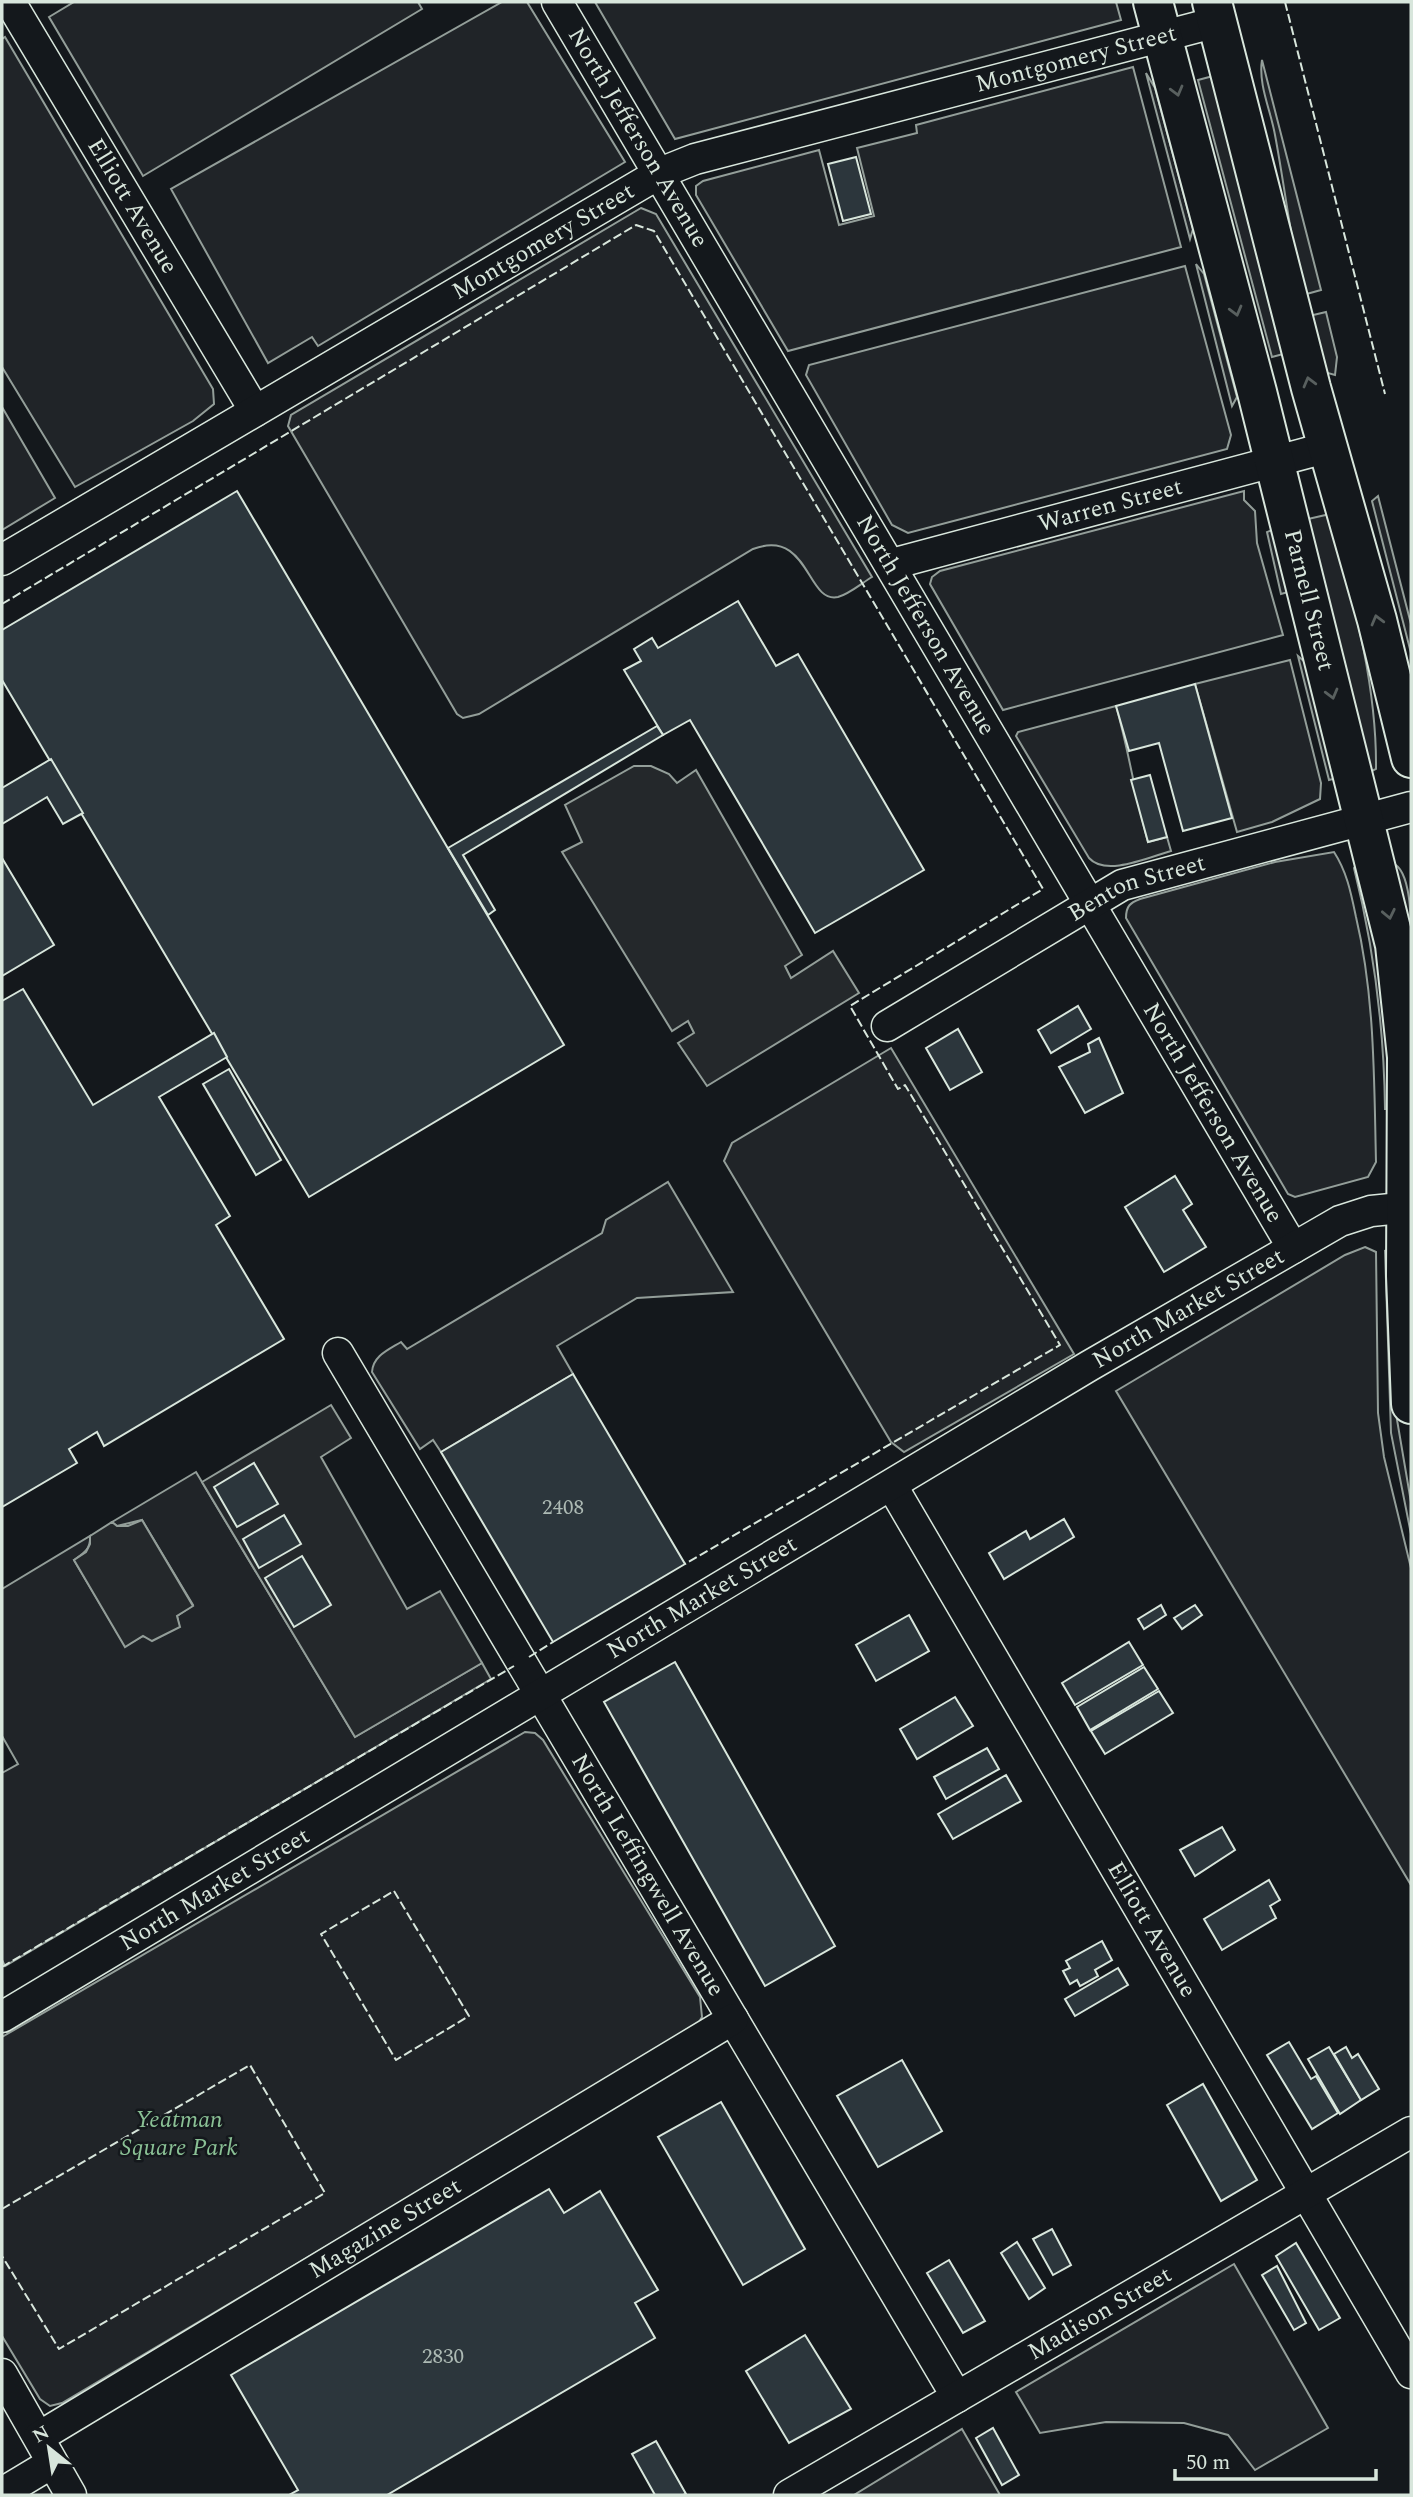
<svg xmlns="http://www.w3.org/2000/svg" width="1413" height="2497" viewBox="0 0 1413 2497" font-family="Spectral,serif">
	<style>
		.green { fill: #202428; stroke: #939e99; stroke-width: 2 }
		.parking { fill: #24282b; stroke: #939e99; stroke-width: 2 }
		.building { fill: #2c363c; stroke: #d8e6dc; stroke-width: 2 }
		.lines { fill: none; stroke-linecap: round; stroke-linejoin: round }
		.minor-casing { stroke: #d8e6dc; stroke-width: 33 }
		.major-casing { stroke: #d8e6dc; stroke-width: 42 }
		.minor { stroke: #14181c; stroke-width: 30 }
		.major { stroke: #14181c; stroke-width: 38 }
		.fence { stroke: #d8e6dc; stroke-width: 2; stroke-dasharray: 9 3.5; stroke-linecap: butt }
		.oneway { stroke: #59605f }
		.labels { text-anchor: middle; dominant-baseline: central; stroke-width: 5; stroke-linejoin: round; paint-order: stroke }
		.number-label { font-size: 21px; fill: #adbab4 }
		.street-label { font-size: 24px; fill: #d8e6dc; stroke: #14181c }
		.park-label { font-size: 24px; font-style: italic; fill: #8ac095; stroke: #14181c }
	</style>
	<rect width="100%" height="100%" fill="#14181c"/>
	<g class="green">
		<path d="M74,2h344l4,7 -279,167 -94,-159z"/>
		<path d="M502,2h25l98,160 -307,184 -6,-9 -44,26 -97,-174z"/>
		<path d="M595,2h521l5,18 -446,119z"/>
		<path d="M5,37l208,352 1,15 -21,17 -118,66 -73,-120v-328z"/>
		<path d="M1262,60l59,230 -18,5c-12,-53 -18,-107 -28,-160 -4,-24 -17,-50 -13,-75z"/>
		<path d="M1133,67l48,180 -393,104 -92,-156v-9l7,-5 116,-31 20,75 35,-9 -17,-68 60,-15 -1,-8z"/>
		<path d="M1146,73l9,15 38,141 -3,10z"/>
		<path d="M1213,76l74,277 -15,4 -74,-277z"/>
		<path d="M641,208l15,6 216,363c-10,6 -23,17 -34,20 -32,7 -28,-69 -85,-48l-274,165 -16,4 -6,-4 -169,-288 3,-11z"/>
		<path d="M1196,264l8,10 33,123 -5,9z"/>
		<path d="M1185,266l46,169 -4,14 -319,84 -16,-8 -86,-150 3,-10z"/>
		<path d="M1326,312l11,45 -2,18 -11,-3 -15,-56z"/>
		<path d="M2,407l53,91 -53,32z"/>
		<path d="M1244,491v9l11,11 2,32 26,92 -280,75 -73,-126 2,-7 8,-6z"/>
		<path d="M1378,496l33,128v29l-39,-152z"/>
		<path d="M1330,514c22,83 47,168 46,255l-8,4 -60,-254z"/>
		<path d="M1272,530l16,62 -7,2 -14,-62z"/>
		<path d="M1298,656l8,7 26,105 1,11 -4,1z"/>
		<path d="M1290,660l31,123 -1,16 -48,23 -35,10 -42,-148z"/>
		<path d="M1116,706c13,45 19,90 32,136l19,-5 4,14c-22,6 -65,26 -82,7l-73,-122 2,-4z"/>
		<path d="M1334,852c13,20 17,41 22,65 19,80 18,163 20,245l-8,15 -73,20 -7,-3 -162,-276c0,-12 4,-15 14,-19l135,-37z"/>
		<path d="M1392,863c21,7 19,66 19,88z"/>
		<path d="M1356,866l24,91 12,152h-7c-1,-83 -11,-161 -31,-241z"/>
		<path d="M891,1048l183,306 -170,98 -13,-10 -167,-281 8,-18z"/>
		<path d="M668,1182l65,110 -96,6 -80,48 16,28 -132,78 -8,-12 -13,9 -48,-77c1,-16 16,-22 29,-30l6,7 195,-116 4,-13z"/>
		<path d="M1365,1247l11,5 2,161 6,44 27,111v317l-295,-494 229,-136z"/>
		<path d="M1385,1250l4,8 6,150 16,94v32l-20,-101z"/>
		<path d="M196,1472l159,265 127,-74 9,16 -486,287 -3,-6v-187l16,-9 -16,-28v-147l88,-53c1,13 -6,17 -16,24l51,86 18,-10 6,2 30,-12 -2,-10 16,-11 -51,-85 -25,6 -5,-4z"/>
		<path d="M525,1732l10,1 8,7 157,257 2,20 -6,10 -634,376 -12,3 -10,-7 -38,-63v-299z"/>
		<path d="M1234,2264l94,164 -73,42 -27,-35 -44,-12 -78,-1 -66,11 -24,-41z"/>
		<path d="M962,2429l38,66h-146z"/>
	</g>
	<g class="parking">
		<path d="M634,766h17l18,8 8,9 19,-13 106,185 -17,11 6,12 42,-27 26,42 -152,93 -29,-43 16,-10 -6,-12 -16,10 -110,-179 20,-10 -17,-37z"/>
		<path d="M331,1405l20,33 -30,19 86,152 33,-18 42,72 -127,74 -153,-255z"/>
		<path d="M142,1520l51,86 -16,10 3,11 -28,14 -9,-5 -18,11 -51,-87 12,-8 4,-8v-8l22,-14 5,4h11z"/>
	</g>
	<g class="building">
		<path d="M856,157l15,57 -28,7 -15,-57z"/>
		<path d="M237,491l327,554 -255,152 -307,-517v-50z"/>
		<path d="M738,601l38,65 22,-12 126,216 -109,63 -125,-213 -27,15 -39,-65 17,-9 -7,-12 18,-11 6,10z"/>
		<path d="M1195,684l37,134 -49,13 -24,-88 -30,8 -13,-45z"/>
		<path d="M657,726l6,9 -200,120 32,55 -7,5 -40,-67z"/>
		<path d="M51,759l32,54 -20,11 -16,-27 -45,27v-36z"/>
		<path d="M1150,775l17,62 -19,5 -17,-62z"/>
		<path d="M2,858l52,87 -52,31z"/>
		<path d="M23,989l70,116 121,-72 13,24 -68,40 71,119 -14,9 68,114 -180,107 -7,-14 -28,17 8,14 -75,44v-506z"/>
		<path d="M1078,1006l13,23 -40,24 -13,-23z"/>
		<path d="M958,1029l24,43 -32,18 -24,-42z"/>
		<path d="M1099,1038l24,55 -38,20 -26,-46 31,-15 -2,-8z"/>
		<path d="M229,1069l52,91 -25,15 -53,-91z"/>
		<path d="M1175,1176l17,28 -9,6 23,37 -42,25 -39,-65z"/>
		<path d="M573,1374l112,190 -132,78 -112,-190z"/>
		<path d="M254,1463l24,41 -41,23 -23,-40z"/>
		<path d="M284,1515l17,29 -42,24 -16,-29z"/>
		<path d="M1064,1519l10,18 -70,42 -15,-26 37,-22 4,8z"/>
		<path d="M302,1556l29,49 -37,22 -29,-49z"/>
		<path d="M1161,1605l5,10 -22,14 -6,-10z"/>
		<path d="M1195,1605l7,10 -20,14 -8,-11z"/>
		<path d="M909,1615l20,36 -53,30 -20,-36z"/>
		<path d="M1129,1642l14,23 -68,40 -13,-22z"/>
		<path d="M675,1662l160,284 -70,40 -161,-284z"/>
		<path d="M1144,1667l14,22 -68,41 -13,-23z"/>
		<path d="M1159,1691l14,22 -68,41 -14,-23z"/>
		<path d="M955,1697l18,29 -56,33 -17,-30z"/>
		<path d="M987,1748l12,21 -53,30 -12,-22z"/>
		<path d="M1006,1775l15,26 -68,38 -15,-25z"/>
		<path d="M1222,1827l13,23 -40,26 -15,-26z"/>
		<path d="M1269,1880l11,20 -10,6 6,12 -54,32 -18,-31z"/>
		<path d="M1102,1941l10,19 -17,10 3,6 -18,10 -3,-6 -7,4 -7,-13 7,-3 -4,-7z"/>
		<path d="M1118,1968l10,17 -53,31 -10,-17z"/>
		<path d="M1289,2042l22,37 5,-3 22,37 -26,16 -45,-74z"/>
		<path d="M1329,2047l32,53 -21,14 -32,-55z"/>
		<path d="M1346,2047l6,11 6,-4 21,35 -18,11 -27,-46z"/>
		<path d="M902,2060l40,71 -64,36 -41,-71z"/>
		<path d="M1203,2084l54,96 -36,21 -54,-96z"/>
		<path d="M721,2102l84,147 -62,36 -85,-148z"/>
		<path d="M549,2189l15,24 36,-22 58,99 -23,13 20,35 -268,157h-98l9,-5 -67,-115z"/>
		<path d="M1052,2229l19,36 -18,10 -20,-36z"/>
		<path d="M1017,2242l28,46 -16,11 -28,-46z"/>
		<path d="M1296,2243l44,75 -21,12 -43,-74z"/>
		<path d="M949,2260l36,61 -22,12 -36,-60z"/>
		<path d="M1277,2266l29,57 -12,7 -32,-55z"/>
		<path d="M805,2335l46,74 -62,34 -43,-72z"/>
		<path d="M993,2428l26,47 -17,10 -26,-47z"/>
		<path d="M656,2441l30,53 -3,1h-28l-23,-41z"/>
	</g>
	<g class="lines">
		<g class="minor-casing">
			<g id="minor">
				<path id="s1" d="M10,2l245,409"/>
				<path id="s2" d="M557,2c248,414 489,832 736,1246"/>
				<path id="s3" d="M2,560l658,-387 35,-14 522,-137"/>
				<path id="s4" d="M892,564l437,-117"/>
				<path id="s5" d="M887,1026l235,-141 289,-78"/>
				<path id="s6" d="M338,1353l619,1044"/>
				<path id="s7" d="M892,1486l519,887"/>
				<path id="s8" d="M2,2017l1087,-651 251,-145 31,-10 40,-4"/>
				<path d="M2,2374l69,121"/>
				<path id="s9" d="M39,2437l694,-418"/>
				<path d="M2,2493l50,-30"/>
				<path id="s10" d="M789,2495l622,-363"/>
			</g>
		</g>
		<g class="major-casing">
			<g id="major">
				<path id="s11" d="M1153,2l104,390 138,553 12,112 -1,219 5,128"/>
				<path d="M1212,2l99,386 66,232 34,138"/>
			</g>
		</g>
		<use href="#minor" class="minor"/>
		<use href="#major" class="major"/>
		<g class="fence">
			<path d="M1285,2l100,392"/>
			<path d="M1411,488v5"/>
			<path d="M2,604l634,-379 18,6 389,658 -193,117 48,83 7,-4 155,260 -375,219"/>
			<path d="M529,1657l24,-15"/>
			<path d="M394,1891l75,125 -73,44 -75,-126z"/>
			<path d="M2,1967l512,-301"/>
			<path d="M2,2209l248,-144 75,128 -266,156 -57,-93"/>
		</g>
	</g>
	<defs><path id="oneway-chevron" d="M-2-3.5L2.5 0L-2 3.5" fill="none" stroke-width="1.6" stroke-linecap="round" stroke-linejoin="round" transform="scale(1.75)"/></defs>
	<g class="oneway">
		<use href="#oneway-chevron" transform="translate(1177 91) rotate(75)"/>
		<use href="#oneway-chevron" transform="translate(1236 311) rotate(75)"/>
		<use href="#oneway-chevron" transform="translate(1309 382) rotate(-105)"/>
		<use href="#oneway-chevron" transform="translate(1377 620) rotate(-105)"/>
		<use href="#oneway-chevron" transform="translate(1332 694) rotate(75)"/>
		<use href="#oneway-chevron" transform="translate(1389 914) rotate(78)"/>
	</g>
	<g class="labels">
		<g class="number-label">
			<text x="563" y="1508">2408</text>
			<text x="443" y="2357">2830</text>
		</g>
		<g class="street-label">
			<text stroke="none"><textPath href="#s3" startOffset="1195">Montgomery Street</textPath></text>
			<text stroke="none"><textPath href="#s2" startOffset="158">North Jefferson Avenue</textPath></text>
			<text stroke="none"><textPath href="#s1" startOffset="238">Elliott Avenue</textPath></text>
			<text stroke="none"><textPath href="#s3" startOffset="628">Montgomery Street</textPath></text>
			<text stroke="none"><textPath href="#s4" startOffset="226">Warren Street</textPath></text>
			<text stroke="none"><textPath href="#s11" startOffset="618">Parnell Street</textPath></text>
			<text stroke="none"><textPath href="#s2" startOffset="724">North Jefferson Avenue</textPath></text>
			<text stroke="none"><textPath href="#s5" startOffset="287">Benton Street</textPath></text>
			<text stroke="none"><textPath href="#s2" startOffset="1290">North Jefferson Avenue</textPath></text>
			<text stroke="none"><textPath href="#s8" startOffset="1382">North Market Street</textPath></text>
			<text stroke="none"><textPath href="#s8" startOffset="816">North Market Street</textPath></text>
			<text stroke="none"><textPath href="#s6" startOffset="607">North Leffingwell Avenue</textPath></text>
			<text stroke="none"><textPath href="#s8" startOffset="248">North Market Street</textPath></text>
			<text stroke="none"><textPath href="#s7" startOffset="514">Elliott Avenue</textPath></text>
			<text stroke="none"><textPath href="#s9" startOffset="404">Magazine Street</textPath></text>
			<text stroke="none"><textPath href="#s10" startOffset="360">Madison Street</textPath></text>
		</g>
		<g class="park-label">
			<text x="179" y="2120">Yeatman<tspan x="179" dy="28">Square Park</tspan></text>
		</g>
	</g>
	<rect width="1413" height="2497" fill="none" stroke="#d8e6dc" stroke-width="7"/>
	<g transform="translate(49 2448) rotate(330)" stroke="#14181c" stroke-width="5" paint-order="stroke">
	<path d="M0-5L12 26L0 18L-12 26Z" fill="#d8e6dc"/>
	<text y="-10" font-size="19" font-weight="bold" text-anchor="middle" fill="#d8e6dc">N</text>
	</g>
	<path d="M1175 2469v10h201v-10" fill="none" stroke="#d8e6dc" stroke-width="3.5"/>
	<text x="1186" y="2469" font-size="21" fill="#d8e6dc" stroke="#14181c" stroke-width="5" paint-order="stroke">50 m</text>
</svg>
